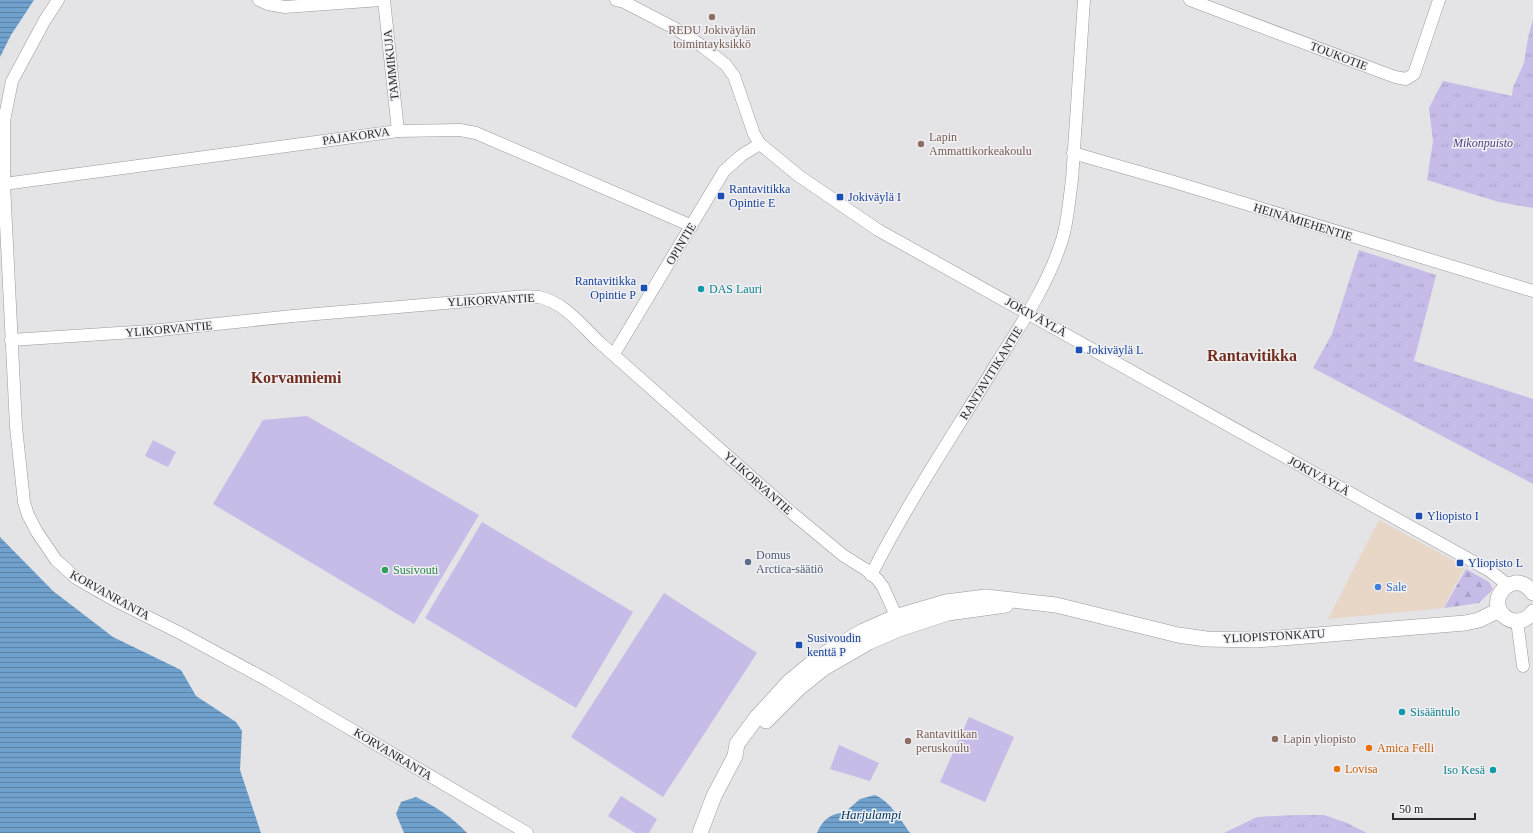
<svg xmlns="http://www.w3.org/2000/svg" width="1533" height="833" viewBox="0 0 1533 833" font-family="Georgia,serif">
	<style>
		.commercial { fill: #e8d6c6 }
		.grass { fill: url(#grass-tufts) }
		.forest { fill: url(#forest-firs) }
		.garden { fill: #c7bbe8 }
		.water { fill: url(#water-rules) }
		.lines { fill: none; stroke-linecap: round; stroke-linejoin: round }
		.minor-casing { stroke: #9a999c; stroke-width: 13 }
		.tertiary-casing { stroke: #9a999c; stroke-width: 16 }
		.minor { stroke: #fff; stroke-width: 12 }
		.tertiary { stroke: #fff; stroke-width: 15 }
		.education-dot { fill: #8d6e63; stroke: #f1f0f3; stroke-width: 1.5 }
		.transit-dot { fill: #1a4fb4; stroke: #f1f0f3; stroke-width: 1.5 }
		.culture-dot { fill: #0f9aa8; stroke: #f1f0f3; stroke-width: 1.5 }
		.service-dot { fill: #5c6f8a; stroke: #f1f0f3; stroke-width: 1.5 }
		.leisure-dot { fill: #2e9e5b; stroke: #f1f0f3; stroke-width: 1.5 }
		.shop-dot { fill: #3f7fe0; stroke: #f1f0f3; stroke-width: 1.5 }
		.food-dot { fill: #e8710a; stroke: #f1f0f3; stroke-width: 1.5 }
		.labels { text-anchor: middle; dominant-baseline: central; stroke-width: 3; stroke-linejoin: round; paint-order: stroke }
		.education-label { font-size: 12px; fill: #785e54; stroke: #f1f0f3; text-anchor: start }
		.street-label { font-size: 12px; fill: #2a2a2b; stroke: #f1f0f3 }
		.park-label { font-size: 12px; font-style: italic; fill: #573f85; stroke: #f1f0f3 }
		.transit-label { font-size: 12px; fill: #164399; stroke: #f1f0f3; text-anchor: start }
		.culture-label { font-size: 12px; fill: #0d838f; stroke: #f1f0f3; text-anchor: start }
		.service-label { font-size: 12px; fill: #4e5e75; stroke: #f1f0f3; text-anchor: start }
		.leisure-label { font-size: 12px; fill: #27864d; stroke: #f1f0f3; text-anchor: start }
		.shop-label { font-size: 12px; fill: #366cbe; stroke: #f1f0f3; text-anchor: start }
		.food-label { font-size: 12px; fill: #c56008; stroke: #f1f0f3; text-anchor: start }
		.water-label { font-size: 13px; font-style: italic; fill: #003a63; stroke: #f1f0f3 }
		.district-label { font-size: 16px; font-weight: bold; fill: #722e1e; stroke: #f1f0f3 }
	</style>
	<defs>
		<pattern id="grass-tufts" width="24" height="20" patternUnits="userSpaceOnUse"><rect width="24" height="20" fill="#c7bbe8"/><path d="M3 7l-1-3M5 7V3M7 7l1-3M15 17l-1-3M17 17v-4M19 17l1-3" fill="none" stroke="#aba1c7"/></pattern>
		<pattern id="forest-firs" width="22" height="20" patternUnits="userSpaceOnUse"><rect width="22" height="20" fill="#c7bbe8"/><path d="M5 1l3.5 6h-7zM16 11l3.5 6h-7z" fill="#aba1c7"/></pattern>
		<pattern id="water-rules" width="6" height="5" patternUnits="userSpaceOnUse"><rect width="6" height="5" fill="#70a1cd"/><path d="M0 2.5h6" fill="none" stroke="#5c83a7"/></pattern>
	</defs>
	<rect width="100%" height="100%" fill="#e4e3e6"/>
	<path class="commercial" d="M1379,520l86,47 -22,41 -115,11z"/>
	<g class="grass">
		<path d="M1533,19v189l-34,-6 -72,-22 6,-39 -4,-33 14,-27 69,15 1,-9 11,-24 4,-25z"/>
		<path d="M1359,250l77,25 -22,86 119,38v85l-220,-116 19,-34z"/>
		<path d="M1296,815h28l23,8 20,10h-143l33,-16z"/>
	</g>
	<path class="forest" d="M1466,569l23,13 4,7 -14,14 -35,5z"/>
	<g class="garden">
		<path d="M307,416l172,99 -65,109 -201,-120 50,-84z"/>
		<path d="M153,440l23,12 -8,15 -23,-11z"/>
		<path d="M482,522l151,90 -57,96 -151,-90z"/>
		<path d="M664,593l93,60 -94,144 -92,-60z"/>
		<path d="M969,717l45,20 -29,65 -45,-20z"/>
		<path d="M839,745l40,18 -9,18 -40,-12z"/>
		<path d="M621,796l36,23 -8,14h-14l-27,-17z"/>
	</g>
	<g class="water">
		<path d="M0,0h34l-23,35 -11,22z"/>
		<path d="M0,537l53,54 60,46 68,33 15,26 40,26 6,9 -2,39 21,63h-261z"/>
		<path d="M875,795c16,7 25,24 35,38h-93c5,-13 14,-20 27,-20l16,-14z"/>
		<path d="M416,797c20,10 36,20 51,36h-63l-8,-19 5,-12z"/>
	</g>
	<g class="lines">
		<g class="minor-casing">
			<g id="minor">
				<path d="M58,0l-13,20 -33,61 -8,40v63l12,243 8,75 4,13 9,17 19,28 20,18 42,24 64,32 87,47 258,152"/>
				<path d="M259,0l9,4 17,3 96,-7"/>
				<path d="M384,0l14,131"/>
				<path d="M616,0l8,2 54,28 24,16 24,19 8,11 20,58 6,10 39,32 79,54 612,341 18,14"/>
				<path d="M1190,0l205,77 11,2 8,-5 25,-74"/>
				<path d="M1073,153l101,29 359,109"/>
				<path d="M4,184l394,-53 62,-1 16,3 216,93"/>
				<path d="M11,340l139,-9 143,-15 222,-19c8,-1 16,-1 24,0 25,5 43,29 60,45l193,171 52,43 21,13 12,10 6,8 10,22 5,16"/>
				<path d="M613,354l4,-5 107,-178 18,-16 18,-11"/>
				<path d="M871,575c37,-73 82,-140 124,-209 25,-40 53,-81 67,-126 6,-19 7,-40 10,-60l12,-180"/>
				<path d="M1517,621l6,45"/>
			</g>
		</g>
		<g class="tertiary-casing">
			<g id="tertiary">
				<path d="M1533,593c-4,-6 -11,-11 -18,-10 -5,1 -10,3 -13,8 -16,20 15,43 31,21"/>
				<path d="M766,721l33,-33 25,-20 45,-26 30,-13 49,-16 58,-8"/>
				<path d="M700,833l14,-37 21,-40 2,-12 20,-27 32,-35 29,-24 45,-27 32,-14 51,-15 40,-5 70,8 122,30 28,4 50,1 209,-17 14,-3 20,-10"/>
			</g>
		</g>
		<use href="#minor" class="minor"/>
		<use href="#tertiary" class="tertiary"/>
	</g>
	<g class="education-dot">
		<circle cx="712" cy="17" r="4"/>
		<circle cx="921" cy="144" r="4"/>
		<circle cx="1275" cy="739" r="4"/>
		<circle cx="908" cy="741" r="4"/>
	</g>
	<g class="transit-dot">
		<rect x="717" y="192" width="8" height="8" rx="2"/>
		<rect x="836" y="193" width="8" height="8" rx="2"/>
		<rect x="640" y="284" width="8" height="8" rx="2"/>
		<rect x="1075" y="346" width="8" height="8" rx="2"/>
		<rect x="1415" y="512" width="8" height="8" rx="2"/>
		<rect x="1456" y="559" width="8" height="8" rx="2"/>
		<rect x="795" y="641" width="8" height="8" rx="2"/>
	</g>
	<g class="culture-dot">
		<circle cx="701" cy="289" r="4"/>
		<circle cx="1402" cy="712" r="4"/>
		<circle cx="1493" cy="770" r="4"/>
	</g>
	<circle class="service-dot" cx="748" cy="562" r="4"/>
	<circle class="leisure-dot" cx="385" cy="570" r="4"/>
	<circle class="shop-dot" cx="1378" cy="587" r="4"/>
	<g class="food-dot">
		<circle cx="1369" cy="748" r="4"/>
		<circle cx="1337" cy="769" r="4"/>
	</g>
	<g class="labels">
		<g class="education-label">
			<text x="712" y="30" text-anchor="middle">REDU Jokiväylän<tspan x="712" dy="14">toimintayksikkö</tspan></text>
			<text x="929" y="137">Lapin<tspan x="929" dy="14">Ammattikorkeakoulu</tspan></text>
			<text x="916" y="734">Rantavitikan<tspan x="916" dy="14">peruskoulu</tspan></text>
			<text x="1283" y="739">Lapin yliopisto</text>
		</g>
		<g class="street-label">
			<text transform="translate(1339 56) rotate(21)">TOUKOTIE</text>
			<text transform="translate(391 65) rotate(-96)">TAMMIKUJA</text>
			<text transform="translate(356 136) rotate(-8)">PAJAKORVA</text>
			<text transform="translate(1303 222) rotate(17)">HEINÄMIEHENTIE</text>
			<text transform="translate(681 244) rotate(-59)">OPINTIE</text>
			<text transform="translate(491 300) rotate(-3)">YLIKORVANTIE</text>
			<text transform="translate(1036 317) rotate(29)">JOKIVÄYLÄ</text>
			<text transform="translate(169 329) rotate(-5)">YLIKORVANTIE</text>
			<text transform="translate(991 373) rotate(-58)">RANTAVITIKANTIE</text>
			<text transform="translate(1319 476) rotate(29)">JOKIVÄYLÄ</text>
			<text transform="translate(758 483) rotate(42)">YLIKORVANTIE</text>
			<text transform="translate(110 595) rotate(29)">KORVANRANTA</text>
			<text transform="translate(1274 636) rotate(-3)">YLIOPISTONKATU</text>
			<text transform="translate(393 754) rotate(31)">KORVANRANTA</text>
		</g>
		<g class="park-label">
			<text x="1483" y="143">Mikonpuisto</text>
		</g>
		<g class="transit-label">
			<text x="729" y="189">Rantavitikka<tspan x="729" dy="14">Opintie E</tspan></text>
			<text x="848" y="197">Jokiväylä I</text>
			<text x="636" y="281" text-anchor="end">Rantavitikka<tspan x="636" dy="14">Opintie P</tspan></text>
			<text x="1087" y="350">Jokiväylä L</text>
			<text x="1427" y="516">Yliopisto I</text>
			<text x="1468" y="563">Yliopisto L</text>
			<text x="807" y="638">Susivoudin<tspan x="807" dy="14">kenttä P</tspan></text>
		</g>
		<g class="culture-label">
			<text x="709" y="289">DAS Lauri</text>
			<text x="1410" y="712">Sisääntulo</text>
			<text x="1485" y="770" text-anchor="end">Iso Kesä</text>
		</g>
		<g class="service-label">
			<text x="756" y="555">Domus<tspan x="756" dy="14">Arctica-säätiö</tspan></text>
		</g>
		<g class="leisure-label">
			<text x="393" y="570">Susivouti</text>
		</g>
		<g class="shop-label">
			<text x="1386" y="587">Sale</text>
		</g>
		<g class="food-label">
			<text x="1377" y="748">Amica Felli</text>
			<text x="1345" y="769">Lovisa</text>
		</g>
		<g class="water-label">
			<text x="871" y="814">Harjulampi</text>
		</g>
		<g class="district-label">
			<text x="1252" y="355">Rantavitikka</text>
			<text x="296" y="377">Korvanniemi</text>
		</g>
	</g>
	<path d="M1393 813v6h82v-6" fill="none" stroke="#2a2a2b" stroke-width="2"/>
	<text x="1399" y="813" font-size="12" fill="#2a2a2b" stroke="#f1f0f3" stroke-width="3" paint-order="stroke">50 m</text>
</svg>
